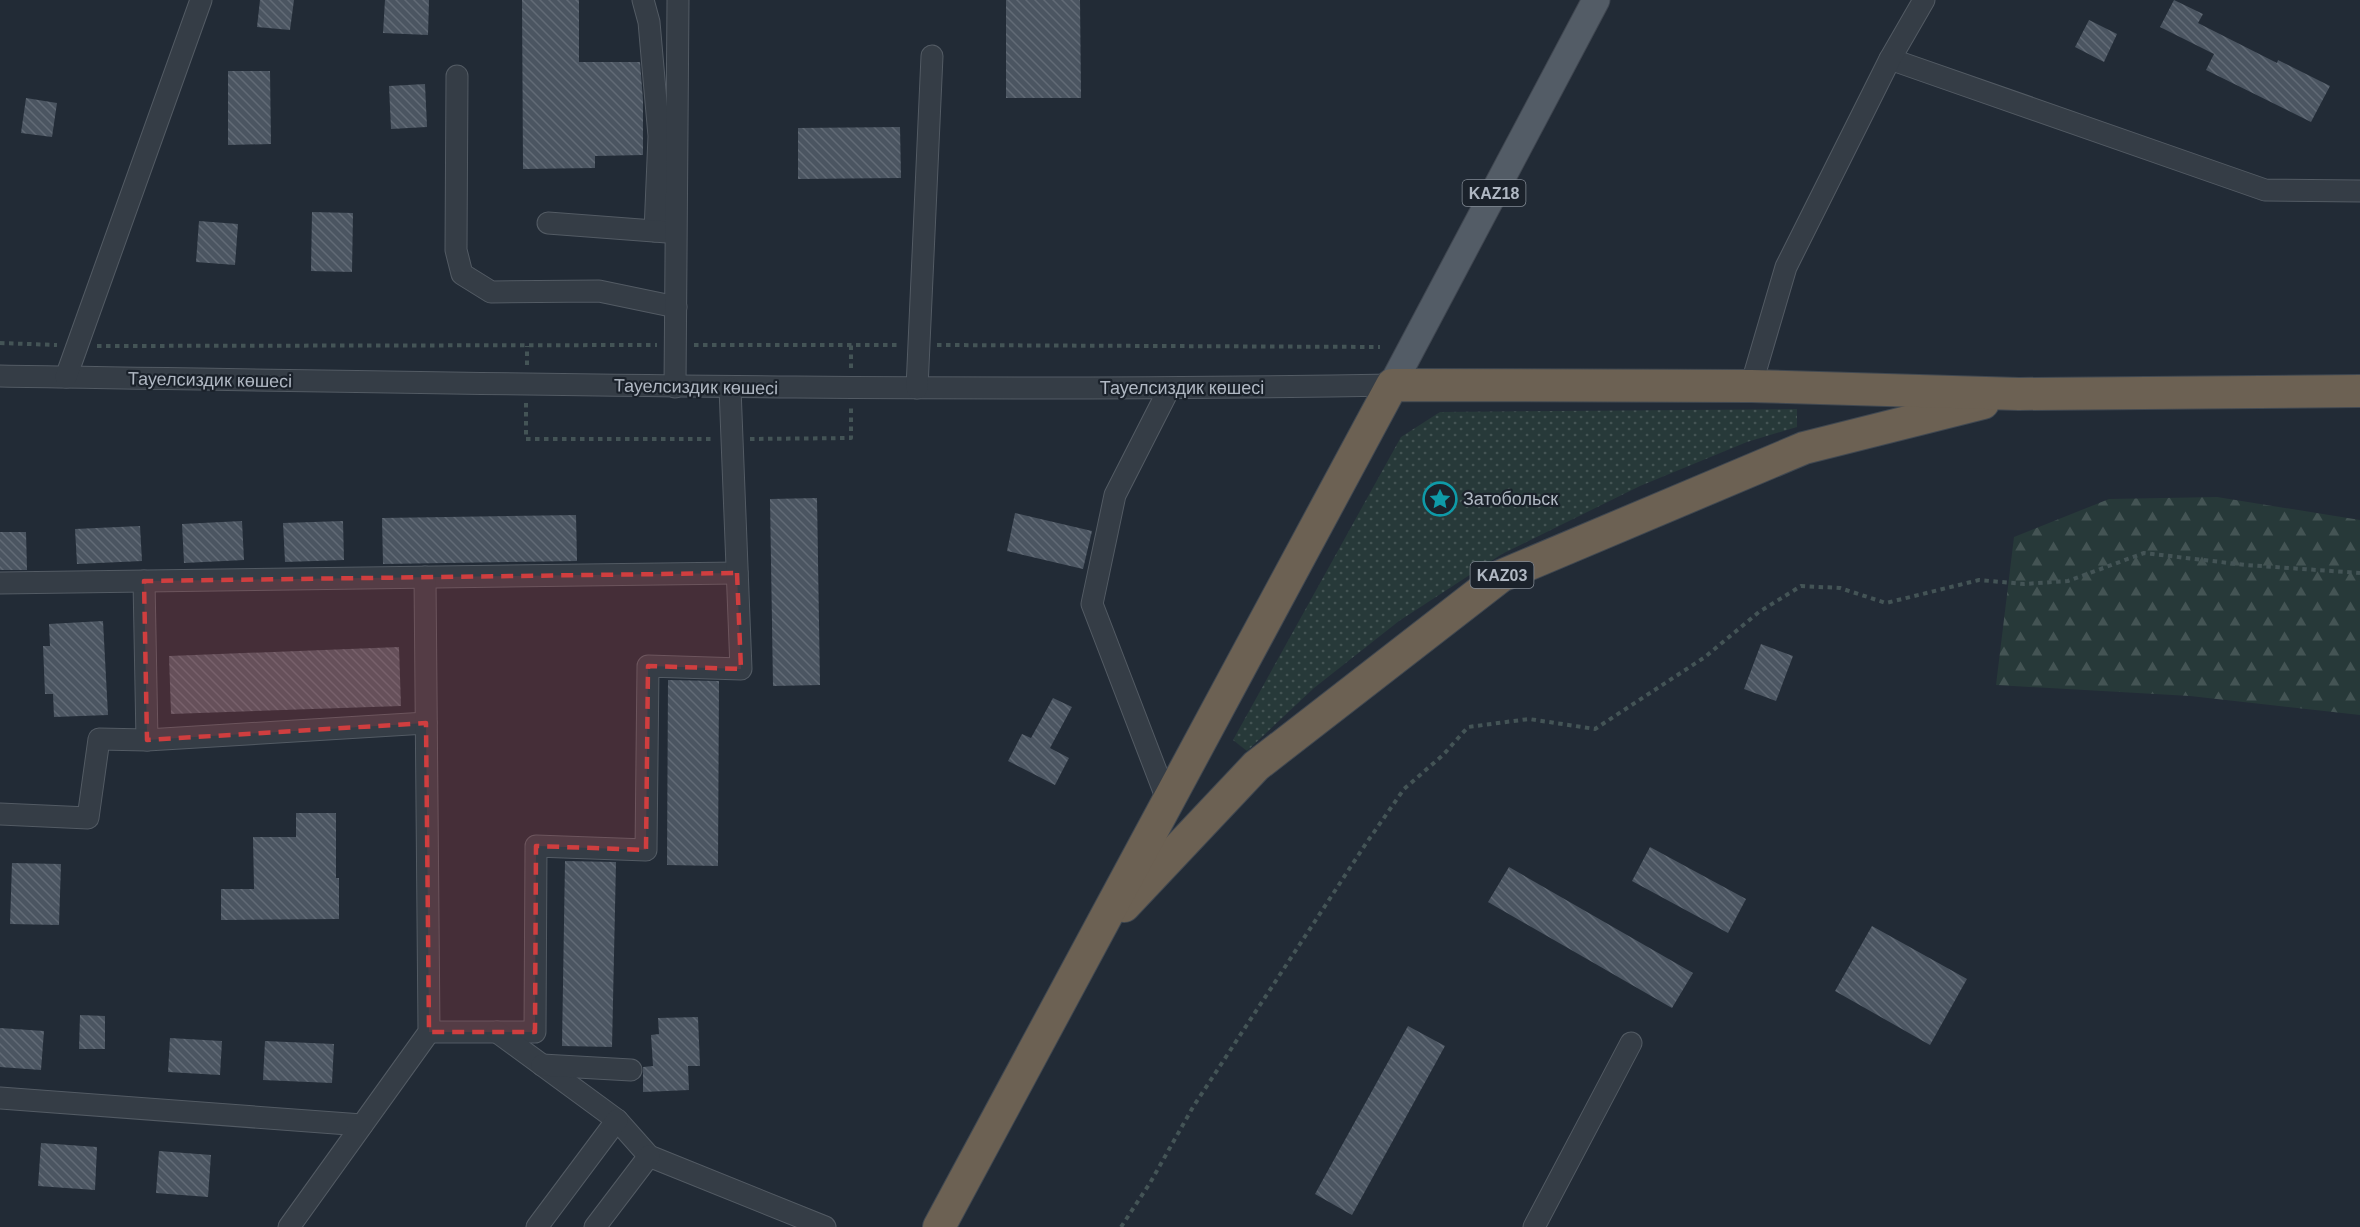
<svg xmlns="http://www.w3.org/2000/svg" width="2360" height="1227" viewBox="0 0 2360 1227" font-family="Arial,sans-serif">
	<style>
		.grass { fill: url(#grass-dots) }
		.forest { fill: url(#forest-firs) }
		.building { fill: url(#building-back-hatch) }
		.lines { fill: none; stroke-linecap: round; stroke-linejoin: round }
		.minor-casing { stroke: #535b64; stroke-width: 23 }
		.major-casing { stroke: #3f4650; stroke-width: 29 }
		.highway-casing { stroke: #404851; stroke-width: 34 }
		.path { stroke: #445456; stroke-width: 4; stroke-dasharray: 4.5 4.5; stroke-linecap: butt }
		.minor { stroke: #353d46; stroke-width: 21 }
		.major { stroke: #535c66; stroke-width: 27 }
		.highway { stroke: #6c6153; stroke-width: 32 }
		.marked { fill: #d03e3f; fill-opacity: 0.2; stroke: #d03e3f; stroke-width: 4.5; stroke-dasharray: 12 8; stroke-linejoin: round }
		.labels { text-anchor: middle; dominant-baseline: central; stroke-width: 4.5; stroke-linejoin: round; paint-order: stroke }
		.shield { fill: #1b222b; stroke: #838b95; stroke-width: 1.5 }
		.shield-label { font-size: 16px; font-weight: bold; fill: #b0b8c3 }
		.street-label { font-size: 18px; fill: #b0b8c3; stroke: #1b222b }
		.poi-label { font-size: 18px; fill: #b0b8c3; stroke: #1b222b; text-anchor: start }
	</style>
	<defs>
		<pattern id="grass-dots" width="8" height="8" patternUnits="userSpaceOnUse" patternTransform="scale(1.5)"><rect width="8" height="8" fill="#273939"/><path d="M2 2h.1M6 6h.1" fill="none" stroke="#445454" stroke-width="1.8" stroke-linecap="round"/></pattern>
		<pattern id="forest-firs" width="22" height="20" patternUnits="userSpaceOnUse" patternTransform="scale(1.5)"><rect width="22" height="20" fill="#273939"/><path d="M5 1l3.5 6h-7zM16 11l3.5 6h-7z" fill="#445454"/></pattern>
		<pattern id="building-back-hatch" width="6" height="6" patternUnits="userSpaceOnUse" patternTransform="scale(1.5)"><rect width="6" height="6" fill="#4b5561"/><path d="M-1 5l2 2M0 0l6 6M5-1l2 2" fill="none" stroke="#626b76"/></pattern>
	</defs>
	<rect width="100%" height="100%" fill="#222b36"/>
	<path class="grass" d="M1797,409v18l-50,15 -107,44 -138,68 -103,67 -85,67 -67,63 -14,-11 168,-303 39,-25z"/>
	<path class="forest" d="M2217,497l143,23v195l-170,-19 -194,-11 18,-148 95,-38z"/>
	<g class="building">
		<path d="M260,0h34l-4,30 -33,-3z"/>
		<path d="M385,0h44l-1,35 -45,-2z"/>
		<path d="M522,0h57v62h61l3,38v55l-48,1v12l-72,1z"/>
		<path d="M1006,0h74l1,98h-75z"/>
		<path d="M2174,0l29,14 -5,9 79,40 1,-3 52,26 -19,36 -105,-52 8,-16 -54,-27z"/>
		<path d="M2089,20l28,14 -13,28 -29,-15z"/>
		<path d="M228,71h42l1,73 -43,1z"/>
		<path d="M425,84l2,43 -36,2 -2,-43z"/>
		<path d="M26,98l31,5 -5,34 -31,-4z"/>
		<path d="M900,127l1,51 -103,1v-51z"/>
		<path d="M312,212l41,1 -1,59 -41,-1z"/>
		<path d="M199,221l39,3 -3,41 -39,-3z"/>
		<path d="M817,498l3,187 -47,1 -3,-187z"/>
		<path d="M1015,513l77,18 -9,38 -76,-18z"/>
		<path d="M576,515l1,46 -194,3 -1,-46z"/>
		<path d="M242,521l2,39 -60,3 -2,-39z"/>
		<path d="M343,521l1,39 -59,2 -2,-39z"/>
		<path d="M140,526l2,35 -65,3 -2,-35z"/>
		<path d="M0,532h26l1,38h-27z"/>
		<path d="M103,621l5,94 -54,2 -1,-23h-8l-2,-48h7l-1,-22z"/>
		<path d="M1761,644l32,12 -17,45 -32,-12z"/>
		<path d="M399,647l2,59 -230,8 -2,-58z"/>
		<path d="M668,680l51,1 -1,185 -51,-1z"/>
		<path d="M1053,698l19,9 -22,41 19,10 -14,27 -47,-24 14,-27 9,4z"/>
		<path d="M296,813h40v65h3v41l-118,1v-31h33l-1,-52h43z"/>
		<path d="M1650,847l96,52 -18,34 -96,-52z"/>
		<path d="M565,861l51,1 -4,185 -50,-1z"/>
		<path d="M12,863l49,1 -2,61 -49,-1z"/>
		<path d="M1509,867l184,106 -21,35 -184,-106z"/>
		<path d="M1872,926l95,53 -37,66 -95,-54z"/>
		<path d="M80,1015l25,1v33h-26z"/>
		<path d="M698,1017l2,49h-12l1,24 -46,2v-25l10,-1 -2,-31 8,-1 -1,-16z"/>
		<path d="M1408,1026l37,20 -93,169 -37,-21z"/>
		<path d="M0,1028l44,3 -3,39 -41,-3z"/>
		<path d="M170,1038l52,3 -2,34 -52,-3z"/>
		<path d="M265,1041l69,3 -2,39 -69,-3z"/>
		<path d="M41,1143l56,4 -2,43 -57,-4z"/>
		<path d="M159,1151l52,4 -3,42 -52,-4z"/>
	</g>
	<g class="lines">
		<g class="minor-casing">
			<g id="minor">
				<path d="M643,0l6,22 10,114 -4,95"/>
				<path d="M1890,59l375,131 95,1"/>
				<path d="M457,76l-1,174 6,24 29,18 108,-1 77,16"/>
				<path d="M548,223l119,9"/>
				<path d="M0,376c464,7 928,17 1392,9"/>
				<path d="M66,377l135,-377"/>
				<path d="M1751,386l35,-119 104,-208 34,-59"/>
				<path d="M675,387l3,-387"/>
				<path d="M917,388l15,-332"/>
				<path d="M144,581l3,159"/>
				<path d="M0,583l737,-10"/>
				<path d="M1168,802l-76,-198 23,-109 54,-106"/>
				<path d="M0,814l88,4 11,-79 48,1 279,-17"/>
				<path d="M429,1032h106l1,-186 110,4 2,-184 93,3 -11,-281"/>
				<path d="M497,1032l120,88 32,36 176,71"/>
				<path d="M542,1065l89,5"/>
				<path d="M0,1098l362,27"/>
				<path d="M289,1227l140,-195 -4,-455"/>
				<path d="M537,1227l80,-107"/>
				<path d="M595,1227l54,-71"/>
				<path d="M1534,1227l97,-184"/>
			</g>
		</g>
		<g class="major-casing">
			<path id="major" d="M1392,385l204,-385"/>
		</g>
		<g class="highway-casing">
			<g id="highway">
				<path d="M1124,906l132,-140 245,-190 303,-128 179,-45"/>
				<path d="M939,1227l453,-842 359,1 268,8 341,-3"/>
			</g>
		</g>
		<g class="path">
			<path d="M0,343l57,2"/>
			<path d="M694,345h206"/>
			<path d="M937,345l443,2"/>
			<path d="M97,346l560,-1"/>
			<path d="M527,365v-19"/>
			<path d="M851,368v-23"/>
			<path d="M526,403v36h187"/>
			<path d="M750,439l101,-1v-32"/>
			<path d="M1121,1227l29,-44 43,-76 172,-262 39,-56 39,-34 25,-28 61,-8 66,10 110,-72 54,-45 42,-26 39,2 46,15 93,-23 45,4 44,-3 76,-28 102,12 114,8"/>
		</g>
		<use href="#minor" class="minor"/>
		<use href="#major" class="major"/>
		<use href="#highway" class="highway"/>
	</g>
	<path class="marked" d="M737,573l4,96 -93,-3 -2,184 -110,-4 -1,186h-106l-3,-309 -279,17 -3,-159z"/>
	<defs>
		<g id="sight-ring" transform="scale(1.725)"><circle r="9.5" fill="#1b222b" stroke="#0f9aa8" stroke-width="1.5"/><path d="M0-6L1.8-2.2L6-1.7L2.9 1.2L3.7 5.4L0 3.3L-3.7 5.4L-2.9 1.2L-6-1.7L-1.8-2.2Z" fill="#0f9aa8"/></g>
	</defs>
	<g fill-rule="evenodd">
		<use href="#sight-ring" x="1440" y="499"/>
	</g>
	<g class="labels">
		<g class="shield">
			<rect x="1462.5" y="180" width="63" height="26" rx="4.5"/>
			<rect x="1470.5" y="562" width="63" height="26" rx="4.5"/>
		</g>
		<g class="shield-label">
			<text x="1494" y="193">KAZ18</text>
			<text x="1502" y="575">KАZ03</text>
		</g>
		<g class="street-label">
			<text transform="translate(210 380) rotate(1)">Тауелсиздик көшесі</text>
			<text transform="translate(696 387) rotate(1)">Тауелсиздик көшесі</text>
			<text x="1182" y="388">Тауелсиздик көшесі</text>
		</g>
		<g class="poi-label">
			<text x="1463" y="499">Затобольск</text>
		</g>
	</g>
</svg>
